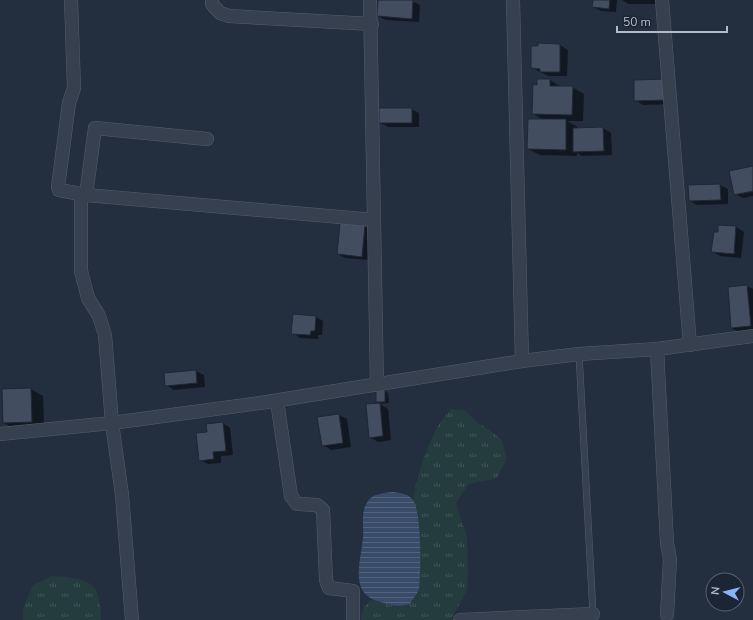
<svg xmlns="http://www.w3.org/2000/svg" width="753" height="620" viewBox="0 0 753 620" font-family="'Nunito Sans',sans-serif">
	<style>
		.grass { fill: url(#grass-tufts) }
		.water { fill: url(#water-rules) }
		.shadow { fill: #0007 }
		.building { fill: #424e60; stroke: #1e2735 }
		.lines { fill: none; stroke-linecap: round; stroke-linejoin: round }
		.service-casing { stroke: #555e6c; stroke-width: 7 }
		.minor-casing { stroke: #555e6c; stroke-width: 14 }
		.service { stroke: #37404e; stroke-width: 6 }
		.minor { stroke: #37404e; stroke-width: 13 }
	</style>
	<defs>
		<pattern id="grass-tufts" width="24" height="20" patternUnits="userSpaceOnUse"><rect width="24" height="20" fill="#253c3f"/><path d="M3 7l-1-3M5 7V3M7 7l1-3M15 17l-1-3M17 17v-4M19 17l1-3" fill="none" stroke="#425659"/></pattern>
		<pattern id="water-rules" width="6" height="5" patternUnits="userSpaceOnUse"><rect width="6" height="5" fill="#384b68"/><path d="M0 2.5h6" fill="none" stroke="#52637c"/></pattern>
	</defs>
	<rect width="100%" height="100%" fill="#232e3e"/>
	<g class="grass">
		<path d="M451,409l13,1 14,13 10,6 13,10 6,19 -10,20 -28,6 -13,19 11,34 1,30 -1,23 -16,30h-90l2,-12 8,-8 27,7c8,-58 10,-125 39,-179 3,-6 9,-13 14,-19z"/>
		<path d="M52,576c36,3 49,3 49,44h-78v-12l10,-23z"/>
	</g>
	<path class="water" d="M392,492c8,1 15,1 20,7 10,9 9,74 7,89 -1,5 -6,11 -9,16 -13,3 -17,2 -30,-2 -32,-8 -19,-40 -17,-65 1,-12 -3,-25 5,-36 4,-7 16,-8 24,-9z"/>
	<g class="shadow">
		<path d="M379,0l33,1 8,4 -1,17 -33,-2 -8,-4z"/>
		<path d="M594,0h23l-1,12 -15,-1 -8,-4z"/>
		<path d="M622,0h37v4h-30z"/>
		<path d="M560,45l8,5 -1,26h-18l-17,-8z"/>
		<path d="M550,80l11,7h11l12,7 -1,27h-16l11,6v2l25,-1 8,5 1,22 -30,1 -5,-3v3l-37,-1 -12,-6 16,-29 -11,-6 5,-28z"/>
		<path d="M635,80l39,24 -31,1 -8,-5z"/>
		<path d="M411,109l8,4v14h-31l-8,-4z"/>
		<path d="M753,167v23l-13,2v2l13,-2v4l-10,2 -8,-4z"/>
		<path d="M720,185l8,4v15l-31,1 -7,-4z"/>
		<path d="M364,226l8,4 -3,30 -24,-2 -7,-4z"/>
		<path d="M736,227l8,5 -3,26 -21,-2 -8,-5z"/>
		<path d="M747,286l6,3v42l-14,1 -8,-4 -2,-40z"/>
		<path d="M316,317l7,4 -1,14h-4v4l-18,-1 -7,-5z"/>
		<path d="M196,371l8,4 1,12 -31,3 -8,-5z"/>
		<path d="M31,389l12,7 1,32 -28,2 -12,-7z"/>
		<path d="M385,391l3,2 1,10 -9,1 -3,-2z"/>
		<path d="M380,404l8,5 3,31 -13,2 -8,-5 -3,-32z"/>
		<path d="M339,415l8,4 4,28 -20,3 -8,-5z"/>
		<path d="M223,423l7,5 3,27 -12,1v7l-13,1 -8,-4z"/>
	</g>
	<g class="building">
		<path d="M378,0h35l-1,19 -35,-3z"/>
		<path d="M593,0h17l-1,9 -17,-2z"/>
		<path d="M538,43l22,1v28h-20v-3l-9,-1v-22h7z"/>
		<path d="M537,79h13v7h23l-1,29 -40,-1 1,-30 4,1z"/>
		<path d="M666,79v21l-32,1v-21z"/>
		<rect x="379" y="108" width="33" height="15"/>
		<path d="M528,119h38v31l-39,-1z"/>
		<path d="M603,127l1,24 -31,1v-24z"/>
		<path d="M753,166v25l-19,4 -5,-24z"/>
		<path d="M720,184l1,16 -32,1 -1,-16z"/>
		<path d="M340,223l25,2 -3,32 -25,-3z"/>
		<path d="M718,225l18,1 -2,28 -23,-2 3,-20h4z"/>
		<path d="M747,285l4,41 -20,2 -3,-41z"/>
		<path d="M293,314l23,2 -1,15h-4l-1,4 -19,-1z"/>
		<path d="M196,370l1,13 -32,3 -1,-13z"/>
		<path d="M31,388l1,34 -29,1 -1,-34z"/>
		<rect x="376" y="390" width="9" height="12"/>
		<path d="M380,403l3,33 -14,2 -3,-34z"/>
		<path d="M339,414l4,29 -21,3 -5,-29z"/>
		<path d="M223,422l3,29 -13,1 1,7 -15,2 -3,-28 11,-1 -1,-8z"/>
	</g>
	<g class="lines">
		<g class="service-casing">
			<path id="service" d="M579,354l14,260"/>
		</g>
		<g class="minor-casing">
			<g id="minor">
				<path d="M71,0l3,88 -5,15 -11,84 1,3 27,5 288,25"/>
				<path d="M212,0v4l8,9 9,3 143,8"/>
				<path d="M370,0l7,385"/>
				<path d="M513,0l9,361"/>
				<path d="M662,0l28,345"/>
				<path d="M81,194v77l7,27 11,18 6,19 7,88 10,72 10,125"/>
				<path d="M86,195l9,-67 112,11"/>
				<path d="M657,349l10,194 3,16 -3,56"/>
				<path d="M277,401l14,95 6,8 20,1 6,5 3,70 3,8 24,3v29"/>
				<path d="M0,434l112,-11 155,-21 255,-41 57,-7 78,-5 96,-13"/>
				<path d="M460,620l133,-6"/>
			</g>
		</g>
		<use href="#service" class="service"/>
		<use href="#minor" class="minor"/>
	</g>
	<g transform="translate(725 592) rotate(277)"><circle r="19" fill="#1c2533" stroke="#58616f"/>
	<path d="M0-3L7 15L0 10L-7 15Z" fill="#86b3fa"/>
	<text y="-6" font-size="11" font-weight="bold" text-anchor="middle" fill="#b3bbc9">N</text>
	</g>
	<path d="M617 26v6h110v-6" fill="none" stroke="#b3bbc9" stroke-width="2"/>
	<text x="623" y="26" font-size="12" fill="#b3bbc9" stroke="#1c2533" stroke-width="3" paint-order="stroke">50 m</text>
</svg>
